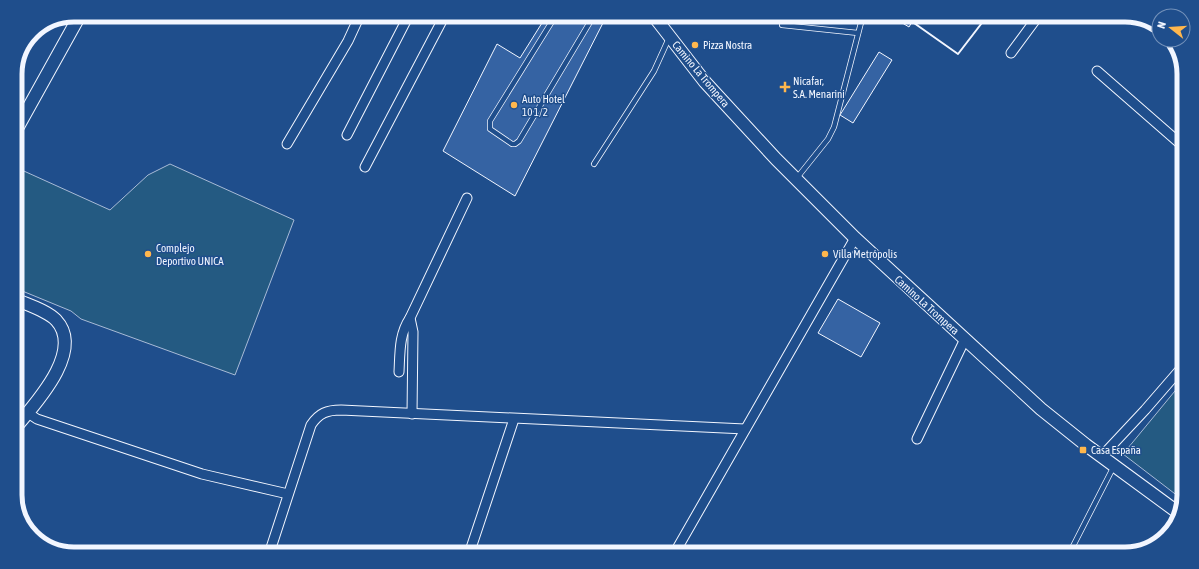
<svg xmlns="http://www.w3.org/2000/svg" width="1199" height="569" viewBox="0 0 1199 569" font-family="'Asap Condensed',sans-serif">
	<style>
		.green { fill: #245a82; stroke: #a8bbd7 }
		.building { fill: #3563a3; stroke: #f2f6ff }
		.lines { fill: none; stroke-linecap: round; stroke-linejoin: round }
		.service-casing { stroke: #f2f6ff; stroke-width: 6 }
		.minor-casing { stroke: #f2f6ff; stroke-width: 11 }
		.tertiary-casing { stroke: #f2f6ff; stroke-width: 14 }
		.service { stroke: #1f4e8c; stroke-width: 4.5 }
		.minor { stroke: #1f4e8c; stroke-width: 9 }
		.tertiary { stroke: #1f4e8c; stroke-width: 12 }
		.wall { stroke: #f2f6ff; stroke-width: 2 }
		.poi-dot { fill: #ffb74d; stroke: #1f4e8c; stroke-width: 1.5 }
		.labels { text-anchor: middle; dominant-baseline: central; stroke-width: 3; stroke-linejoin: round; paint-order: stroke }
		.poi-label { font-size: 11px; fill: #f2f6ff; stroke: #1f4e8c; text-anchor: start }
		.street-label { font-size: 11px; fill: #f2f6ff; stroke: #1f4e8c }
		.rim { fill: none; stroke: #f2f6ff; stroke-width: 5 }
	</style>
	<rect width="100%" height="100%" fill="#1f4e8c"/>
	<g class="green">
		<path d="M170,164l124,56 -59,155 -154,-56 -10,-8 -56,-23v-121l95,43 38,-35z"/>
		<path d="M1184,380v114l-1,6 -60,-46z"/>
	</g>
	<g class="building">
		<path d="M547,15h60l-92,181 -72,-45 54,-107 23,14z"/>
		<path d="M889,15h27l-7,12z"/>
		<path d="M879,52l13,8 -39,63 -13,-8z"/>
		<path d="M838,299l42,24 -19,34 -43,-24z"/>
	</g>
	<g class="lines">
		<g class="service-casing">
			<g id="service">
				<path d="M556,15l-66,106v8l22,15h3l4,-3 71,-119v-3l-5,-4"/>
				<path d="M782,25l76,8"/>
				<path d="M594,164l60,-93 15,-33"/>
				<path d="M796,179l32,-40 6,-12 29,-112"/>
				<path d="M1069,554l45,-88"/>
			</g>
		</g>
		<g class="minor-casing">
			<g id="minor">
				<path d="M1011,53l28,-38"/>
				<path d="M1097,71l87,76"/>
				<path d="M347,135l62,-120"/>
				<path d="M287,144l61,-103 12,-26"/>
				<path d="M365,167l80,-152"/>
				<path d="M399,372c1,-19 0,-38 11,-54"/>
				<path d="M28,413l9,6 165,55 86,20"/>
				<path d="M412,414l1,-82 -3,-14 57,-120"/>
				<path d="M917,439l48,-100"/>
				<path d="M1101,457l44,-47 39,-45"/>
				<path d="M269,554l42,-129c8,-12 16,-15 30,-15l404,19"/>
				<path d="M469,554l45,-135"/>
				<path d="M674,554l181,-316"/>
			</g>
		</g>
		<g class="tertiary-casing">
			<g id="tertiary">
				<path d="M653,15l52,67 71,77 79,79 186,171 45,36 94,69"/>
				<path d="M15,132l65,-117"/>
				<path d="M15,299c13,6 31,11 41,21 29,31 -21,84 -41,108"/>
			</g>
		</g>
		<use href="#service" class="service"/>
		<use href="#minor" class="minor"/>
		<use href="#tertiary" class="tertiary"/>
		<path class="wall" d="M919,15l-5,8 44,31 30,-39"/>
	</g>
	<g class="poi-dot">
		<circle cx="695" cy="45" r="4"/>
		<path d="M783 81h4v4h4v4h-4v4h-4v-4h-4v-4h4z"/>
		<circle cx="514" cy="105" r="4"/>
		<circle cx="148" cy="254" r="4"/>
		<circle cx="825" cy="254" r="4"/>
		<rect x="1079" y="446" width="8" height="8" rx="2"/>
	</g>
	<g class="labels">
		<g class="poi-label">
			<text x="703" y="45">Pizza Nostra</text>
			<text x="793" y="81">Nicafar,<tspan x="793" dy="13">S.A. Menarini</tspan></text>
			<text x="522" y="99">Auto Hotel<tspan x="522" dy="13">10 1/2</tspan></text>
			<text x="156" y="248">Complejo<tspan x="156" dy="13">Deportivo UNICA</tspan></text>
			<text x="833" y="254">Villa Metrópolis</text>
			<text x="1091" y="450">Casa España</text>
		</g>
		<g class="street-label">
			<text transform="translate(701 74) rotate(50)">Camino La Trompera</text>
			<text transform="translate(927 305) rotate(42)">Camino La Trompera</text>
		</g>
	</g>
	<path d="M0 0H1199V569H0ZM74 22H1125A52 52 0 0 1 1177 74V495A52 52 0 0 1 1125 547H74A52 52 0 0 1 22 495V74A52 52 0 0 1 74 22Z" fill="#1f4e8c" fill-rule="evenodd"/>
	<path class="rim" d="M74 22H1125A52 52 0 0 1 1177 74V495A52 52 0 0 1 1125 547H74A52 52 0 0 1 22 495V74A52 52 0 0 1 74 22Z"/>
	<g transform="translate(1171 28) rotate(287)"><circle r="19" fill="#1f4e8c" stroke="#7391ba"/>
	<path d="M0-3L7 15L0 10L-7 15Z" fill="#ffb74d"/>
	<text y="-6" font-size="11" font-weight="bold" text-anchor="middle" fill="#f2f6ff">N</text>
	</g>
</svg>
